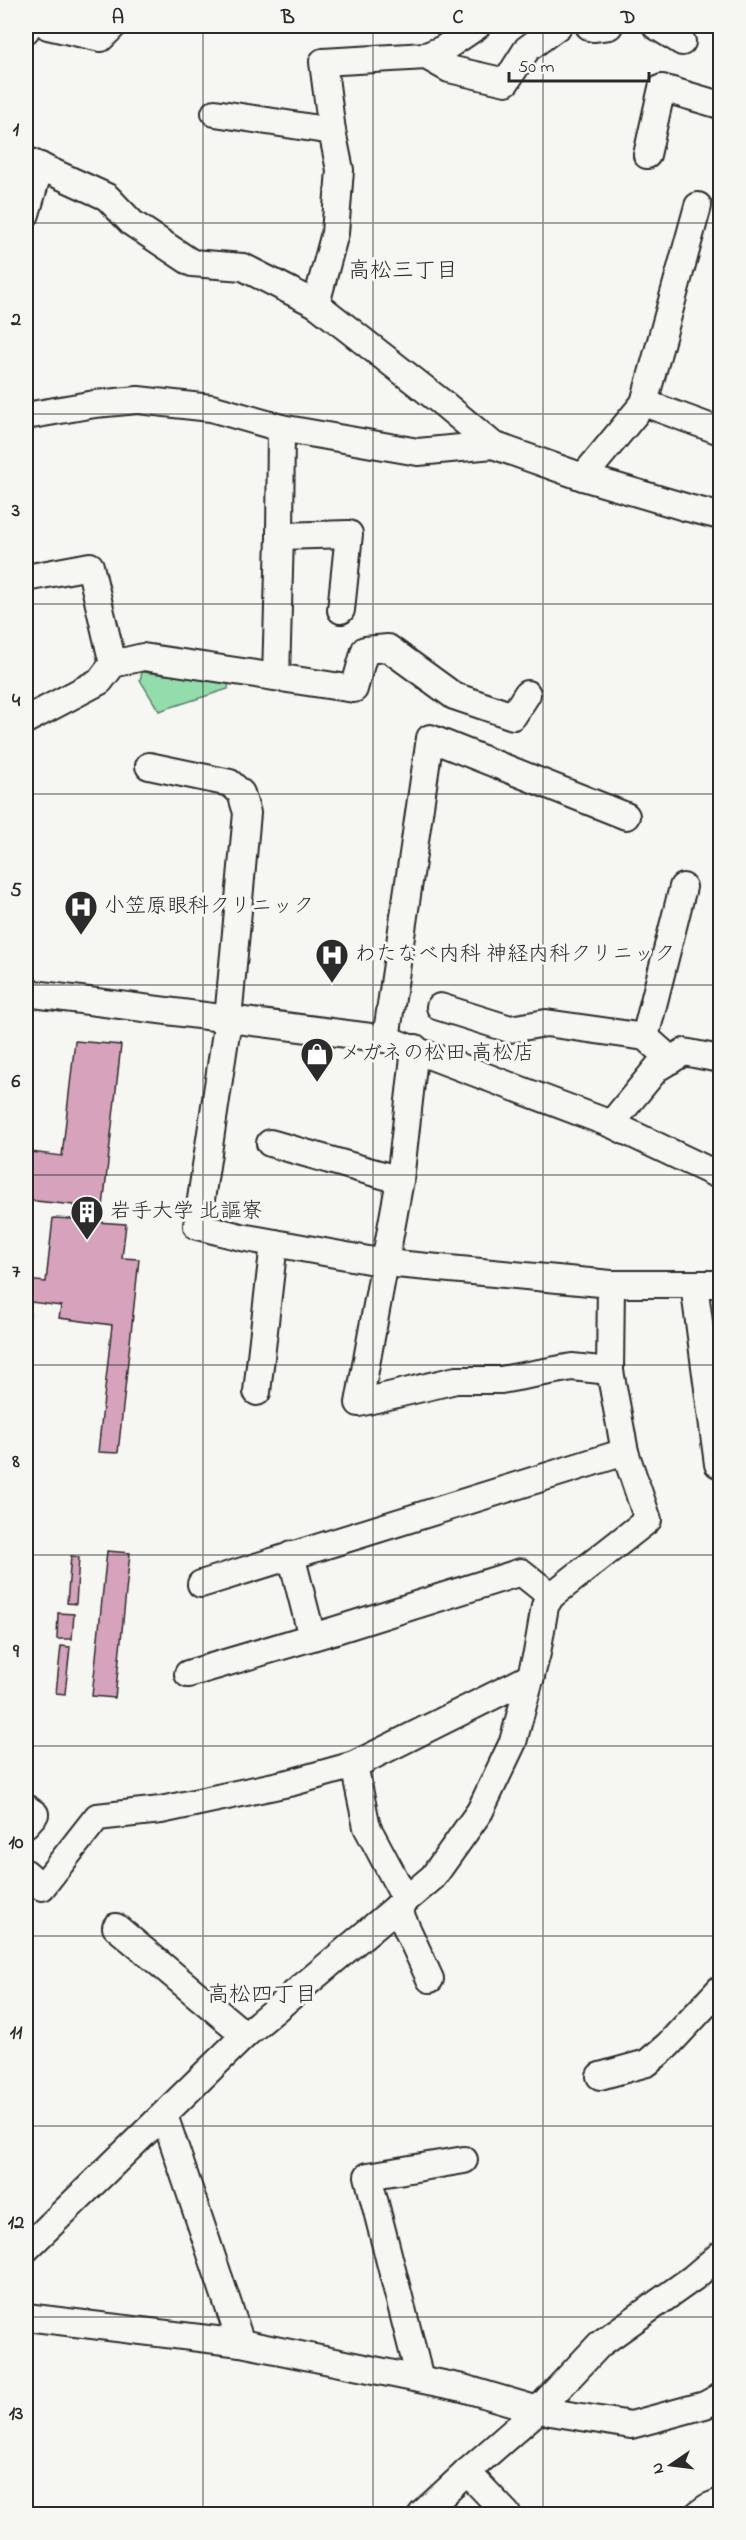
<svg xmlns="http://www.w3.org/2000/svg" width="746" height="2540" viewBox="0 0 746 2540" font-family="'Indie Flower','Klee One',sans-serif">
	<style>
		.green { fill: #93dcab; stroke: #5f846b; stroke-width: 1.5 }
		.building { fill: #d7a2bc; stroke: #2b2b2b; stroke-width: 1.5 }
		.lines { fill: none; stroke-linecap: round; stroke-linejoin: round }
		.minor-casing { stroke: #2b2b2b; stroke-width: 30 }
		.minor { stroke: #f6f6f2; stroke-width: 26 }
		.grid { fill: none; stroke: #2b2b2b; stroke-width: 1.5; stroke-opacity: 0.55 }
		.labels { text-anchor: middle; dominant-baseline: central; stroke-width: 6; stroke-linejoin: round; paint-order: stroke }
		.poi-label { font-size: 21px; fill: #2b2b2b; stroke: #f6f6f2; text-anchor: start }
		.neighbourhood-label { font-size: 22px; fill: #2b2b2b; stroke: #f6f6f2 }
		.neatline { fill: none; stroke: #2b2b2b; stroke-width: 2 }
		.grid-label { font-size: 20px; text-anchor: middle; font-weight: bold; fill: #2b2b2b }
	</style>
	<rect width="100%" height="100%" fill="#f6f6f2"/>
	<filter id="ink" filterUnits="userSpaceOnUse"><feTurbulence type="fractalNoise" baseFrequency=".0167" numOctaves="2"/><feDisplacementMap in="SourceGraphic" scale="12" xChannelSelector="R" yChannelSelector="G"/><feConvolveMatrix kernelMatrix="1 2 1 2 8 2 1 2 1" color-interpolation-filters="sRGB"/></filter>
	<g filter="url(#ink)">
		<path class="green" d="M142,672l87,10 -1,7 -69,22 -19,-31z"/>
		<g class="building">
			<path d="M75,1041l46,4 -18,162 -21,-2 -1,16 45,3 -4,34 17,1 -21,194 -20,-1 14,-127 -53,-7 2,-12 -30,-4 -5,50v-72l20,2 7,-64 20,1 1,-14 -48,-5v-3l5,-45 31,4z"/>
			<path d="M107,1551l23,2 -15,145 -23,-2z"/>
			<path d="M71,1556l8,1 -3,47 -9,-1z"/>
			<path d="M58,1613l16,1 -2,25h-15z"/>
			<path d="M61,1646l9,1 -5,47 -9,-1z"/>
		</g>
		<g class="lines">
			<g class="minor-casing">
				<g id="minor">
					<path d="M48,26l53,12 12,-12"/>
					<path d="M589,26l4,2 16,-2"/>
					<path d="M656,26l26,16"/>
					<path d="M26,30l1,-4"/>
					<path d="M426,56l23,13 57,13 21,-33 31,-23"/>
					<path d="M215,113l117,18 8,39 -5,63 -19,71"/>
					<path d="M332,131l-9,-69 103,-6 17,-7 34,-23"/>
					<path d="M647,155l15,-67 58,17"/>
					<path d="M26,160l81,37 25,26 60,40 51,4 73,37 129,101 48,40 90,32 105,31 32,8"/>
					<path d="M26,214l14,-48"/>
					<path d="M644,403l76,28"/>
					<path d="M26,416l69,-12 43,-4 73,8 70,20 137,24 75,-7"/>
					<path d="M281,428l-1,108 69,-2 -8,76"/>
					<path d="M583,477l61,-74 54,-197"/>
					<path d="M26,578l64,-12 23,98"/>
					<path d="M276,677l4,-141"/>
					<path d="M26,720l74,-39 13,-17 30,-7 211,32 11,-39 23,-2 66,48 59,20 14,-22"/>
					<path d="M149,766l81,17 11,10 6,20 -19,206 -31,207 44,11 144,26 226,21"/>
					<path d="M26,993l360,46 225,85 109,52"/>
					<path d="M440,1007l70,22 36,-6 99,14 26,23"/>
					<path d="M645,1037l38,-150"/>
					<path d="M386,1039l44,-301 196,78"/>
					<path d="M415,1048l-15,132 -41,223 97,-23h45l71,-13 38,4"/>
					<path d="M611,1124l46,-56 27,-16 36,7"/>
					<path d="M270,1143l130,37"/>
					<path d="M694,1284l24,180"/>
					<path d="M257,1392l17,-149"/>
					<path d="M291,1555l21,82"/>
					<path d="M201,1584l424,-132"/>
					<path d="M188,1674l148,-44 185,-58 30,24"/>
					<path d="M354,1765l13,62 39,73"/>
					<path d="M26,1808l9,6 -9,10"/>
					<path d="M26,1873l16,14 55,-70 64,-7 132,-28 61,-17 177,-88"/>
					<path d="M397,1907l33,72"/>
					<path d="M116,1927l129,108"/>
					<path d="M600,2076l47,-13 21,-18 52,-56"/>
					<path d="M164,2115l77,228"/>
					<path d="M26,2249l219,-214 188,-158 47,-66 33,-69 24,-89 8,-47 6,-10 97,-76 -23,-68 -15,-81 1,-87h109"/>
					<path d="M26,2317l215,26 222,45 75,22 93,15 74,-20 15,-8"/>
					<path d="M420,2379l-52,-203 96,-16"/>
					<path d="M422,2514l45,-42"/>
					<path d="M507,2514l-40,-42 71,-62 62,-66 93,-66 27,-23"/>
					<path d="M698,2514l10,-7 12,-5"/>
				</g>
			</g>
			<use href="#minor" class="minor"/>
		</g>
	</g>
	<path class="grid" d="M203,26v2488M373,26v2488M543,26v2488M26,223h694M26,414h694M26,604h694M26,794h694M26,985h694M26,1175h694M26,1365h694M26,1555h694M26,1746h694M26,1936h694M26,2126h694M26,2317h694"/>
	<defs>
		<g id="hospital-pin" transform="scale(1.725)"><path d="M0 17L-7.5 6A9.5 9.5 0 1 1 7.5 6Z" fill="#2b2b2b" stroke="#f6f6f2"/><path d="M-5-5h3v3.5h4V-5h3V5h-3V1.5h-4V5h-3Z" fill="#fff"/></g>
		<g id="shop-pin" transform="scale(1.725)"><path d="M0 17L-7.5 6A9.5 9.5 0 1 1 7.5 6Z" fill="#2b2b2b" stroke="#f6f6f2"/><path d="M-5-2.5h2.3a2.7 3.5 0 0 1 5.4 0H5L5.5 6h-11ZM-1.5-2.5h3a1.5 2.3 0 0 0-3 0Z" fill="#fff"/></g>
		<g id="building-pin" transform="scale(1.725)"><path d="M0 17L-7.5 6A9.5 9.5 0 1 1 7.5 6Z" fill="#2b2b2b" stroke="#f6f6f2"/><path d="M-4-6H4V6H1V3H-1V6H-4ZM-2.5-4.3h1.7v1.8h-1.7ZM.8-4.3h1.7v1.8H.8ZM-2.5-1h1.7V.8h-1.7ZM.8-1h1.7V.8H.8Z" fill="#fff"/></g>
	</defs>
	<g fill-rule="evenodd">
		<use href="#hospital-pin" x="81" y="907"/>
		<use href="#hospital-pin" x="332" y="955"/>
		<use href="#shop-pin" x="317" y="1054"/>
		<use href="#building-pin" x="87" y="1212"/>
	</g>
	<g class="labels">
		<g class="poi-label">
			<text x="104" y="907">小笠原眼科クリニック</text>
			<text x="355" y="955">わたなべ内科 神経内科クリニック</text>
			<text x="340" y="1054">メガネの松田 高松店</text>
			<text x="110" y="1212">岩手大学 北謳寮</text>
		</g>
		<g class="neighbourhood-label">
			<text x="403" y="272">高松三丁目</text>
			<text x="262" y="1996">高松四丁目</text>
		</g>
	</g>
	<rect width="746" height="2540" fill="none" stroke="#f6f6f2" stroke-width="66"/>
	<g transform="translate(671 2465) rotate(256)" stroke="#f6f6f2" stroke-width="4.5" paint-order="stroke">
	<path d="M0-4.5L10 22L0 15L-10 22Z" fill="#2b2b2b"/>
	<text y="-9" font-size="16" font-weight="bold" text-anchor="middle" fill="#2b2b2b">N</text>
	</g>
	<path d="M509 72v9h140v-9" fill="none" stroke="#2b2b2b" stroke-width="3"/>
	<text x="518" y="72" font-size="18" fill="#2b2b2b" stroke="#f6f6f2" stroke-width="4.5" paint-order="stroke">50 m</text>
	<rect x="33" y="33" width="680" height="2474" class="neatline"/>
	<g class="grid-label">
		<text x="118" y="23">A</text>
		<text x="288" y="23">B</text>
		<text x="458" y="23">C</text>
		<text x="628" y="23">D</text>
		<text x="16" y="135">1</text>
		<text x="16" y="325">2</text>
		<text x="16" y="516">3</text>
		<text x="16" y="706">4</text>
		<text x="16" y="896">5</text>
		<text x="16" y="1087">6</text>
		<text x="16" y="1277">7</text>
		<text x="16" y="1467">8</text>
		<text x="16" y="1657">9</text>
		<text x="16" y="1848">10</text>
		<text x="16" y="2038">11</text>
		<text x="16" y="2228">12</text>
		<text x="16" y="2419">13</text>
	</g>
</svg>
